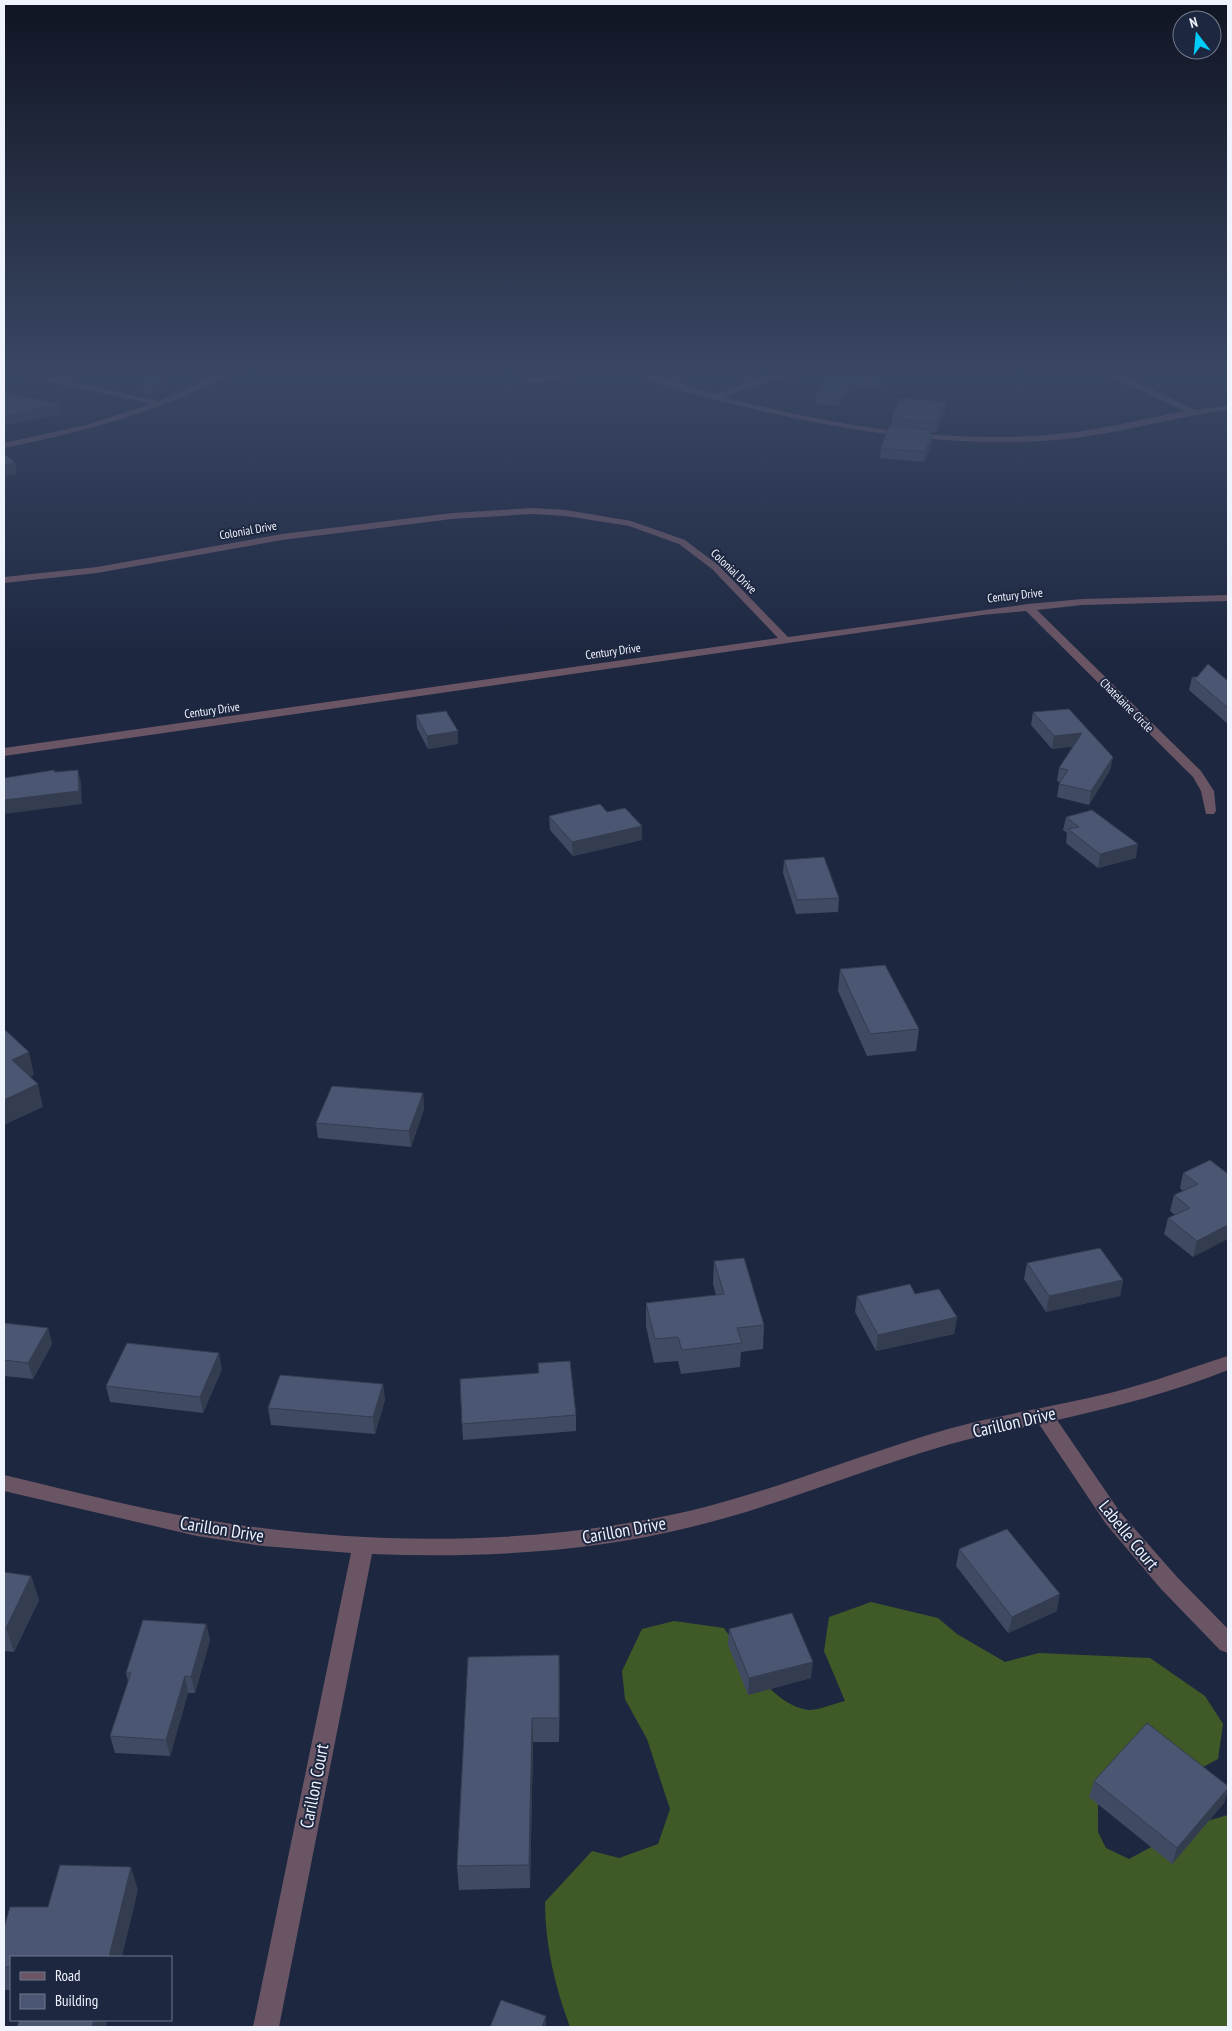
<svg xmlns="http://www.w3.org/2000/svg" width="1232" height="2031" viewBox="0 0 1232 2031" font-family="'PT Sans Narrow',sans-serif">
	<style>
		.forest { fill: #405a27 }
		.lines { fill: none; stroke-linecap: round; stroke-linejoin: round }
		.minor { fill: #6a5565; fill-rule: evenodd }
		.wall { fill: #404a62 }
		.shaded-wall { fill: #343c50 }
		.building { fill: #4a5672; stroke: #343c50 }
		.labels { text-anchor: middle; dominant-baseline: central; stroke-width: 4; stroke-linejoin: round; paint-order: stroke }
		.far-street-label { font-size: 12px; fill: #eff3fd; stroke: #1d2740 }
		.near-street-label { font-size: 18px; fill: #eff3fd; stroke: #1d2740 }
	</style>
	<rect width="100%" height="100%" fill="#1d2740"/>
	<path class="forest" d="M871,1602l67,16 19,16 48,28 34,-9 111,5 55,38 18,28 -5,35 -39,21 -81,16v36l8,16 23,11 63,-34 36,-10v212h-658c-15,-40 -25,-83 -25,-125l47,-51 27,7 39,-14 12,-35 -23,-70 -22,-40 -3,-28 20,-42 32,-8 50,7c19,28 48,77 84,82 8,1 28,-7 37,-9l-21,-50 5,-34z"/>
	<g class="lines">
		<g class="minor">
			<path d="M18,374h13l128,27 59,-27h9c-10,9 -25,14 -38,20 -59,26 -122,41 -185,54v-5l82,-18 65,-21z"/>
			<path d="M563,374h18l-4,2 -49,7 -4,-2 4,-2z"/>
			<path d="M640,374h10l65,20 47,-17 20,-3h15l-4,2 -26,5 -44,16c109,28 222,48 335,37 43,-4 85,-15 127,-23l-80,-37h10l21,7 59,29 33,-4v4c-57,7 -113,25 -171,30 -107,8 -212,-9 -316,-34 -22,-6 -85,-19 -101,-32z"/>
			<path d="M532,508l34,2 65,11 54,19 33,25 70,72 240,-33 54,-5 146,-4v6l-146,4 -45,5 164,161 13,20 2,20 -2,3h-8l-5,-23 -8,-14 -167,-166 -44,4 -978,141v-8l774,-110 -66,-69 -33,-25 -50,-18 -63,-10 -34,-2 -80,5 -170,21 -185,33 -93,10v-6l93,-10 185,-33 170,-21z"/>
			<path d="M1228,1356v14c-55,22 -113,37 -171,50l63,92 57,65 51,52v24l-8,-3 -59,-61 -55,-65 -67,-100c-31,7 -62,12 -92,21 -86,25 -169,61 -256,82 -104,26 -213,31 -319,27l-93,473h-26l98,-474 -88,-7 -66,-10 -193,-45v-16c76,18 151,38 228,49 150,22 309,21 457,-13 88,-21 172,-57 259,-82 54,-15 111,-23 166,-37 39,-10 76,-24 114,-36z"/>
		</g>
	</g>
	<g class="wall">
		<path d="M149,374l2,23 -7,-5 -2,-9z"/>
		<path d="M829,374h61l-10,14 -28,-3 -13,21 -24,-2v-9z"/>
		<path d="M946,402l-1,10 -9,21 -4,-1 -1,14 -7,16 -44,-4 1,-10 10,-22 1,-8z"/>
		<path d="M1192,677l36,4v43l-39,-34z"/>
		<path d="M1033,712l80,45 -3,13 -21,35 -32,-8 2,-13 1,-2 -3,-1 2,-13 14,-22 -21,3 -21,-24z"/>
		<path d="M416,715l42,16v13l-30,5 -11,-21z"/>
		<path d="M607,812l35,14v14l-69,16 -23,-26 -1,-14z"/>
		<path d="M1066,817l70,41 -38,10 -32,-25 1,-10 -4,-3z"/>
		<path d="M784,860l55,38 -1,14 -42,2 -13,-41z"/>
		<path d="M840,969l79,60 -3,22 -49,5 -29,-65z"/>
		<path d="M423,1093l1,16 -13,38 -93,-9 -2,-15z"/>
		<path d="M1183,1173l45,1 -35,83 -29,-23 4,-16 7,-3 -5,-4 4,-16 9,-4 -3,-3z"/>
		<path d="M714,1261l50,64 -1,24 -22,3 -1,15 -59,7 -3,-13 -24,2 -8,-37v-23l70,-8 -3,-11z"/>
		<path d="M1027,1263l96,17 -3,16 -74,16 -22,-33z"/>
		<path d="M915,1294l42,23 -3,17 -78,17 -21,-39 2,-16z"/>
		<path d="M4,1323l44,5 4,16 -19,35 -29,-3z"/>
		<path d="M538,1363l38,52v16l-113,9 -1,-16 76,-51z"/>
		<path d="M222,1369l-19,44 -93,-11 -4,-16z"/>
		<path d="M383,1384l2,16 -10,34 -104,-9 -3,-17z"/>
		<path d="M959,1549l98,62 -49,22 -52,-67z"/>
		<path d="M4,1572l27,4 8,24 -25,52 -10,-1z"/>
		<path d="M206,1624l4,16 -15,53h-7l-18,63 -55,-3 -5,-17 18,-55 -2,-8z"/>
		<path d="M729,1629l82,49 -63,17 -20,-50z"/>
		<path d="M468,1657l92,23 -1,62h-26l-3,146 -71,2 -2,-24z"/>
		<path d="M1094,1781l134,5v4l-4,13 -52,61 -83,-67z"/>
		<path d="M138,1890l-127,67v33h-7v-62l44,-21z"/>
	</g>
	<g class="shaded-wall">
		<path d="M166,374h13l-28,23 -2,-9z"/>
		<path d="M885,374h5l-10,14 1,-9z"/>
		<path d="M853,376l-1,9 -13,21 1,-9z"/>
		<path d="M946,402l-1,10 -9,21 1,-10z"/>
		<path d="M59,404l2,10 -57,12v-10z"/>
		<path d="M932,436l-1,10 -7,16 1,-10z"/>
		<path d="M15,463l2,11 -13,2v-11z"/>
		<path d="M458,731v13l-30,5 -1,-13z"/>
		<path d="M1082,733l-2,13 -28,3 2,-13z"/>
		<path d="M1113,757l-3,13 -21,35 2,-14z"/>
		<path d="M78,770l3,13 1,21 -78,10v-14z"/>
		<path d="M642,826v14l-69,16 -1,-14z"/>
		<path d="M1138,844l-2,14 -38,10 2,-14z"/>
		<path d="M29,1052l5,23 -17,8 -5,-23z"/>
		<path d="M38,1084l5,23 -39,18v-25z"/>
		<path d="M423,1093l1,16 -13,38 -2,-16z"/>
		<path d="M1228,1225v14l-35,18 4,-16z"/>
		<path d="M1123,1280l-3,16 -74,16 3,-16z"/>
		<path d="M957,1317l-3,17 -78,17 2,-16z"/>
		<path d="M48,1328l4,16 -19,35 -5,-16z"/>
		<path d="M219,1353l3,16 -19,44 -3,-16z"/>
		<path d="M383,1384l2,16 -10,34 -2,-17z"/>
		<path d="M31,1576l8,24 -25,52 -8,-24z"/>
		<path d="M1060,1594l-3,17 -49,22 4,-16z"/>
		<path d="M206,1624l4,16 -15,53 -4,-16z"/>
		<path d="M559,1655l1,25 -1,62z"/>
		<path d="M813,1662l-2,16 -63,17 1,-17z"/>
		<path d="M185,1676l3,17 -18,63 -4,-16z"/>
		<path d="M532,1718l1,24 -3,146 -1,-23z"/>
		<path d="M1228,1788l-4,15 -52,61 5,-16z"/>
		<path d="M131,1867l7,23 -16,67h-13z"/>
		<path d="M546,2016v11h-4z"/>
		<path d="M94,2020h13l-1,7h-14z"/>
	</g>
	<g class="building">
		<path d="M149,374h17l-17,14 -7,-5z"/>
		<path d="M829,374h56l-4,5 -28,-3 -13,21 -25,-2z"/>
		<path d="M4,392l55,12 -55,12z"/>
		<path d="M899,398l47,4 -9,21 -45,-5z"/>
		<path d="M889,426l42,4 1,6 -7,16 -44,-4z"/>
		<path d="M4,453l11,10 -11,2z"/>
		<path d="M1208,664l20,17v27l-36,-31h5z"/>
		<path d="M1069,709l44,48 -22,34 -32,-7 9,-14 -9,-2 23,-35 -28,3 -21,-24z"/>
		<path d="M446,711l12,20 -31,5 -11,-21z"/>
		<path d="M54,770l1,2 23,-2 1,21 -75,9v-22z"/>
		<path d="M600,804l7,8 18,-4 17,18 -70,16 -23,-26z"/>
		<path d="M1092,810l46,34 -38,10 -32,-25 11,-2 -13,-10z"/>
		<path d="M824,857l15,41 -42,2 -13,-40z"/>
		<path d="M885,965l34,64 -49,5 -30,-65z"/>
		<path d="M4,1029l25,23 -17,8 26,24 -34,16z"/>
		<path d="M332,1086l91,7 -14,38 -93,-8z"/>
		<path d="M1210,1160l18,14v51l-31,16 -29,-23 22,-10 -16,-13 24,-11 -15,-11z"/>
		<path d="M1100,1248l23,32 -74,16 -22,-33z"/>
		<path d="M744,1258l20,67 -27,3 5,15 -60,7 -4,-13 -23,2 -9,-36 78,-9 -10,-33z"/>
		<path d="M910,1284l5,10 24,-5 18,28 -79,18 -21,-39z"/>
		<path d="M4,1323l44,5 -20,35 -24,-3z"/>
		<path d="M127,1343l92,10 -19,44 -94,-11z"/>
		<path d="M570,1361l6,54 -114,9 -2,-45 79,-6 -1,-10z"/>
		<path d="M280,1375l103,9 -10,33 -105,-9z"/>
		<path d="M1007,1529l53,65 -48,23 -53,-68z"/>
		<path d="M4,1572l27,4 -25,52h-2z"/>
		<path d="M792,1613l21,49 -64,16 -20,-49z"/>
		<path d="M143,1620l63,4 -15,53 -6,-1 -19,64 -56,-4 21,-63h-5z"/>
		<path d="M559,1655v63h-27l-3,147 -72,1 11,-209z"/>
		<path d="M1147,1723l81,63v2l-51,60 -83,-67z"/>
		<path d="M60,1865l71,2 -22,90h-98v10h-7v-39l6,-21h38z"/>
		<path d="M501,2000l45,16 -4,11h-52z"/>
		<path d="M19,2020h75l-2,7h-75z"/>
	</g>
	<linearGradient id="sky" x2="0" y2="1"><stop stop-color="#101523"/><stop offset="0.57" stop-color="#3a4764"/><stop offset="1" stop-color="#3a4764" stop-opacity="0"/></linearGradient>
	<rect width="1232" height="658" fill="url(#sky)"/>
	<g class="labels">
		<g class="far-street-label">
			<text transform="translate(248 530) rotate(-10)">Colonial Drive</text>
			<text transform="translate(734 571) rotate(44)">Colonial Drive</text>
			<text transform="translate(1015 595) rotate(-6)">Century Drive</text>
			<text transform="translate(613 651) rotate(-8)">Century Drive</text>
			<text transform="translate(1127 705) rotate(45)">Chatelaine Circle</text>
			<text transform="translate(212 710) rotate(-8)">Century Drive</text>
		</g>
		<g class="near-street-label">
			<text transform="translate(1014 1422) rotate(-13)">Carillon Drive</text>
			<text transform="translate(222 1529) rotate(9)">Carillon Drive</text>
			<text transform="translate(624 1530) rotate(-10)">Carillon Drive</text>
			<text transform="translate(1129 1535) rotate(51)">Labelle Court</text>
			<text transform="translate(314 1786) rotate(-79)">Carillon Court</text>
		</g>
	</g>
	<rect width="1232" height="2031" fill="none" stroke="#eff3fd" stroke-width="10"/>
	<rect x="10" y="1956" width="162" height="65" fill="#1d2740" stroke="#71798c"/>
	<rect x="20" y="1972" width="25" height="8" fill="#6a5565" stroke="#71798c"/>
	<text x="55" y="1981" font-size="15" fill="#eff3fd">Road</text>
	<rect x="20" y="1994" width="25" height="15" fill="#4a5672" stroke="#71798c"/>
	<text x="55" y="2006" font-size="15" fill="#eff3fd">Building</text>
	<g transform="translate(1197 35) rotate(344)"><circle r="24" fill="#1d2740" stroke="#71798c"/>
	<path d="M0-4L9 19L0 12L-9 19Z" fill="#01cbf9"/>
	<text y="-8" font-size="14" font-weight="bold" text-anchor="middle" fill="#eff3fd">N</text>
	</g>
</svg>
